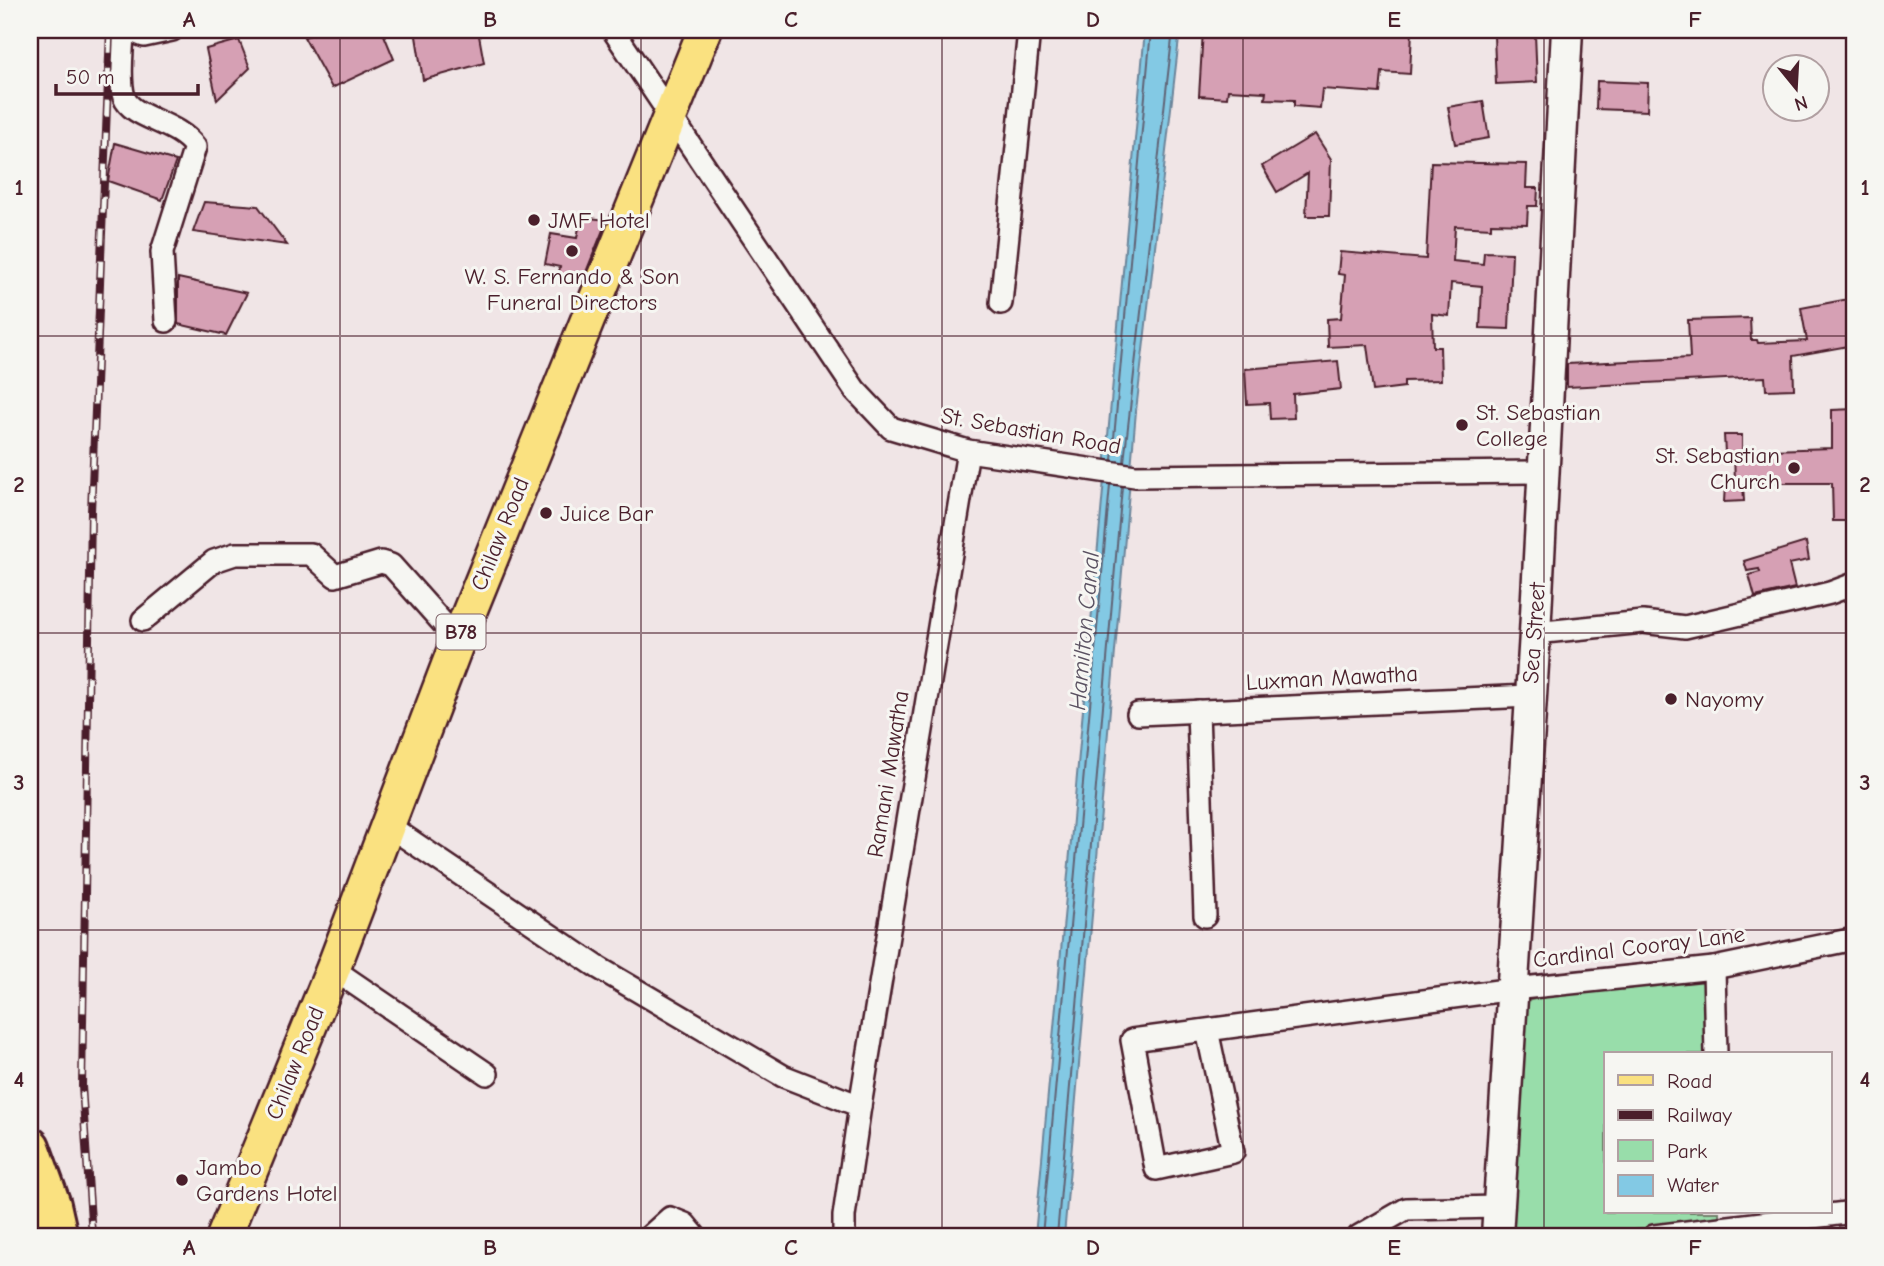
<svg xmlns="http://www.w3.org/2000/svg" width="1884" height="1266" viewBox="0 0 1884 1266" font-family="'Comic Neue',sans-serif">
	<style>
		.green { fill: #98ddaa; stroke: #717e6a; stroke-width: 2 }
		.water { fill: #83c9e4; stroke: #6c859a; stroke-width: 2 }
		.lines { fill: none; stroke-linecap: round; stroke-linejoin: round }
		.shore { stroke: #616375; stroke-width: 2 }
		.building { fill: #d6a0b4; stroke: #4a1f2b; stroke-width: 2 }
		.street-casing { stroke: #4a1f2b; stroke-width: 26 }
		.secondary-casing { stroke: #4a1f2b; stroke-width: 35 }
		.primary-casing { stroke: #4a1f2b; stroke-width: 38 }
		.highway-casing { stroke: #4a1f2b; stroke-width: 44 }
		.street { stroke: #f6f6f2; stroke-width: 21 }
		.secondary { stroke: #f6f6f2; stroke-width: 30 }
		.primary { stroke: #fae180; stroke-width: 33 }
		.highway { stroke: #fae180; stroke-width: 38 }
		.rail-casing { stroke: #4a1f2b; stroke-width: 8 }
		.rail { stroke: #f6f6f2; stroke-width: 5; stroke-dasharray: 16; stroke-linecap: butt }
		.grid { fill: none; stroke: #4a1f2b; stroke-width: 2; stroke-opacity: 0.55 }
		.poi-dot { fill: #4a1f2b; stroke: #f6f6f2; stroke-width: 2.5 }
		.labels { text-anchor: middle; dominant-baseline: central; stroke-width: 6; stroke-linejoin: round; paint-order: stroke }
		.shield { fill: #f6f6f2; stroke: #7e6067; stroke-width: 2 }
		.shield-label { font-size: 21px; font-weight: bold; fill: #4a1f2b }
		.poi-label { font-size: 23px; fill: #4a1f2b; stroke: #f6f6f2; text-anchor: start }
		.street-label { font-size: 23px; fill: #4a1f2b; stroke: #f6f6f2 }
		.water-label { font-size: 24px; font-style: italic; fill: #5b5262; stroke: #f6f6f2 }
		.neatline { fill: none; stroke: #4a1f2b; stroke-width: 2.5 }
		.grid-label { font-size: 23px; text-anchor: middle; font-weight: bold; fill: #4a1f2b }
	</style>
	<rect width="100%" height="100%" fill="#f0e5e6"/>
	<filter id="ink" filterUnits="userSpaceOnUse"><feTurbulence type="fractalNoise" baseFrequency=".0143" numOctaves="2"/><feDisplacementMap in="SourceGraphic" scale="14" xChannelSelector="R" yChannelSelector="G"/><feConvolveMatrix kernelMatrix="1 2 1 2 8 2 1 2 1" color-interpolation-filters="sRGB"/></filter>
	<g filter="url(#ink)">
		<path class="green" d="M1710,980l3,74h-107v158h113v10l-151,14h-55l14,-235 8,-2 5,-6z"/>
		<path class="water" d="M1145,30h35l-44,381 -72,825h-29z"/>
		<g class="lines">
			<g class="shore">
				<path d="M1112,460l39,-430"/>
				<path d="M1124,462l49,-432"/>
				<path d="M1042,1236l68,-751"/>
				<path d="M1057,1236l65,-749"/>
			</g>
		</g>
		<g class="building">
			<path d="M327,30h55l12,29 -62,29 -28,-51z"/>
			<path d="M415,30h63l6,33 -61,17z"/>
			<path d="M1203,30h209l-2,44 -28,-2 -2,21 -58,-4 -2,19 -26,-2v-6l-29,-1 1,-7 -38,-2 -1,8 -28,-2z"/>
			<path d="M1535,34l2,48 -41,2 -2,-48z"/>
			<path d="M239,40l11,28 -33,32 -11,-51z"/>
			<path d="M1597,81l51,2 -1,28 -51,-2z"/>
			<path d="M1483,101l6,37 -34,6 -7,-37z"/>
			<path d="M1315,134l16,25 -2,57h-23l2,-43 -31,19 -15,-26z"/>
			<path d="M115,143l61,18 -14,39 -54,-19z"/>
			<path d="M1431,162l96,2 -1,24h12l-1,18h-9l-1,18 -36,-1v5l-36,-2 -2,35 30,3 1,-12 28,1 -3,76 -29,-1 2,-42 -31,-3 -2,33 -17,-2 1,33h7l1,33 -37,1v6l-31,4 -6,-46 -39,2 -1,-28 14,-1 4,-43 -7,-1 2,-22 86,7z"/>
			<path d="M204,202l54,4 29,39 -94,-13z"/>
			<path d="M581,217l26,3 -25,62 -24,-5 2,-10 -15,-3 6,-30 26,4z"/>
			<path d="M178,278l69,15 -21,42 -48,-11z"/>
			<path d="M1854,298v47l-61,11 1,33 -28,1 -1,-13 -198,10v-23l123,-6 -2,-38 62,-2 1,22h6l1,3 49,-2 -6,-33z"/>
			<path d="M1338,361l3,28 -48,5 1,24 -24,1 -1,-16 -22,1 -2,-35z"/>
			<path d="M1854,409v112h-21l-1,-38h-97l-1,-30h-9l-1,-18h18v16l90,-3v-38z"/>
			<path d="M1743,483l1,18 -20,1 1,-17z"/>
			<path d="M1806,542l3,18 -20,4 6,24 -40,9 -6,-22 11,-3 -1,-3 -12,2 -3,-10z"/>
		</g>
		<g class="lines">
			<g class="street-casing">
				<g id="street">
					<path d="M123,30c0,19 -5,48 1,67 8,22 53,24 71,50l-33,105 4,69"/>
					<path d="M129,30l15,6 28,-6"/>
					<path d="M613,30l242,360 36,38 77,23 167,25 409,-4"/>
					<path d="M1001,303l28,-273"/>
					<path d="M143,620l71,-59 21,-7h76l24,22 46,-14 10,3 67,75"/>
					<path d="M1535,633l108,-11 42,5 145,-34 24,-9"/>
					<path d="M1198,711l7,205"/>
					<path d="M1138,714l391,-18"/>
					<path d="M386,824l213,144 184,108 77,30"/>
					<path d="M1714,968l2,86"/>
					<path d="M333,969l154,105"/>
					<path d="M1207,1030l26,122 -77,17 -24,-129 381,-51 201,-21 140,-29"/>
					<path d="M650,1236l20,-18 15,6 10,12"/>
					<path d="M844,1236v-20l16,-110 108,-655"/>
					<path d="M1359,1236l47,-27 92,-2"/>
					<path d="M1654,1236l200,-24"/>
				</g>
			</g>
			<g class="secondary-casing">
				<path id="secondary" d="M1497,1236l38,-603 32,-603"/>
			</g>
			<g class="primary-casing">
				<path id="primary" d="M224,1236l109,-267 125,-329 247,-610"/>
			</g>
			<g class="highway-casing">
				<path id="highway" d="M30,1147l21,58 7,31"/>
			</g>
			<use href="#street" class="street"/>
			<use href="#secondary" class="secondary"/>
			<use href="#primary" class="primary"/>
			<use href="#highway" class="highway"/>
			<g class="rail-casing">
				<path id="rail" d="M92,1236l-10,-150 9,-574 19,-482"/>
			</g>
			<use href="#rail" class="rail"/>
		</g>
	</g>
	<path class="grid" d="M340,30v1206M641,30v1206M942,30v1206M1243,30v1206M1544,30v1206M30,336h1824M30,633h1824M30,930h1824"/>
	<g class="poi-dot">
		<circle cx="534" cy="220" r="7"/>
		<circle cx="572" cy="251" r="7"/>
		<circle cx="1462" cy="425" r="7"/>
		<circle cx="1794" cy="468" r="7"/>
		<circle cx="546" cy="513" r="7"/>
		<circle cx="1671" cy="699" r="7"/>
		<circle cx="182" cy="1180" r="7"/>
	</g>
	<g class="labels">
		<rect class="shield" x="436.5" y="614.5" width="49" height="35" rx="5"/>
		<g class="shield-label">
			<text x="461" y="632">B78</text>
		</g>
		<g class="poi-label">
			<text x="548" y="220">JMF Hotel</text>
			<text x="572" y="276" text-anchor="middle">W. S. Fernando &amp; Son<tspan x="572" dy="26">Funeral Directors</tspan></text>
			<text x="1476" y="412">St. Sebastian<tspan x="1476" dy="26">College</tspan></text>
			<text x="1780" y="455" text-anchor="end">St. Sebastian<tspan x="1780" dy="26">Church</tspan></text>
			<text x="560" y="513">Juice Bar</text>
			<text x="1685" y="699">Nayomy</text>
			<text x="196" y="1167">Jambo<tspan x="196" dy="26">Gardens Hotel</tspan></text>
		</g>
		<g class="street-label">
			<text transform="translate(1031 431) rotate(10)">St. Sebastian Road</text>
			<text transform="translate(500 534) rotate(-68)">Chilaw Road</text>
			<text transform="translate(1534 633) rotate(-86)">Sea Street</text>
			<text transform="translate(1332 678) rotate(-3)">Luxman Mawatha</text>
			<text transform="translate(888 774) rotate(-81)">Ramani Mawatha</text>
			<text transform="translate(1639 947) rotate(-7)">Cardinal Cooray Lane</text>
			<text transform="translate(295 1063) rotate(-68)">Chilaw Road</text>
		</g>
		<g class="water-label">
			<text transform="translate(1084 631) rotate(-85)">Hamilton Canal</text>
		</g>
	</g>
	<rect width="1884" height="1266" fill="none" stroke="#f6f6f2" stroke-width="77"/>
	<rect x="1604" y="1052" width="228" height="161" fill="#f6f6f2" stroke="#b1a0a2" stroke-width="2"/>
	<rect x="1618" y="1075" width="35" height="10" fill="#fae180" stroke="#b1a0a2" stroke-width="2"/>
	<text x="1667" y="1088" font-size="21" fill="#4a1f2b">Road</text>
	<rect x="1618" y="1110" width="35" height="10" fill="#4a1f2b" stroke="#b1a0a2" stroke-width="2"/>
	<text x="1667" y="1122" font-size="21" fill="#4a1f2b">Railway</text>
	<rect x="1618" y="1140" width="35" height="21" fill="#98ddaa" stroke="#b1a0a2" stroke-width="2"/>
	<text x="1667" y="1158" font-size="21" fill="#4a1f2b">Park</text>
	<rect x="1618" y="1175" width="35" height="21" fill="#83c9e4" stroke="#b1a0a2" stroke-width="2"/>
	<text x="1667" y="1192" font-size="21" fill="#4a1f2b">Water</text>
	<g transform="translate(1796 88) rotate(162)"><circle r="33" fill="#f6f6f2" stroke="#b1a0a2" stroke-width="2"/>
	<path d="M0-5L12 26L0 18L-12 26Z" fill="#4a1f2b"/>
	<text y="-10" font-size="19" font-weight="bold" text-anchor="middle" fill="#4a1f2b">N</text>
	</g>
	<path d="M56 84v10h142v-10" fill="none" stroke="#4a1f2b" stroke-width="3.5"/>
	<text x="66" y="84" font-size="21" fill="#4a1f2b" stroke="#f6f6f2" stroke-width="5" paint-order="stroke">50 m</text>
	<rect x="38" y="38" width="1808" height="1190" class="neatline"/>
	<g class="grid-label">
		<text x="189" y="27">A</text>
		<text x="490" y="27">B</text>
		<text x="791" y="27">C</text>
		<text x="1093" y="27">D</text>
		<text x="1394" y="27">E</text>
		<text x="1695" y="27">F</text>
		<text x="19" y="195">1</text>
		<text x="1865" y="195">1</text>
		<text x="19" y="492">2</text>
		<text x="1865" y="492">2</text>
		<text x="19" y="790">3</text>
		<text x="1865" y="790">3</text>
		<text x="19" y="1087">4</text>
		<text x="1865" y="1087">4</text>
		<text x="189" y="1255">A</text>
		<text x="490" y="1255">B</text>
		<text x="791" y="1255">C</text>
		<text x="1093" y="1255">D</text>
		<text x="1394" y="1255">E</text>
		<text x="1695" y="1255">F</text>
	</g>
</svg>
